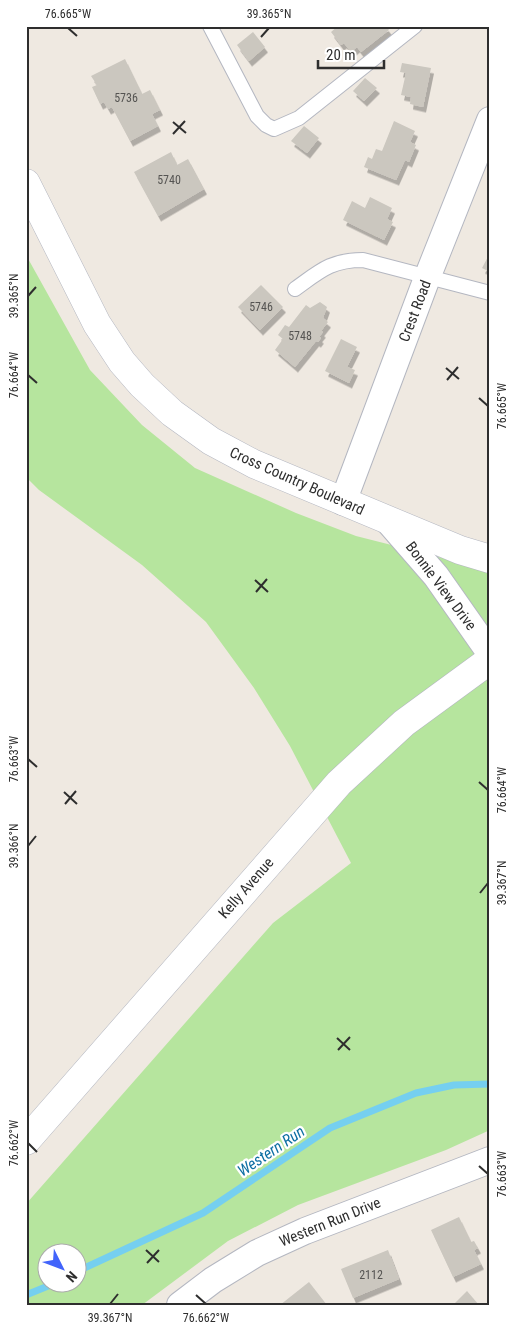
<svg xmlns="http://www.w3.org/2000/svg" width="516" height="1331" viewBox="0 0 516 1331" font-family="'Roboto Condensed',sans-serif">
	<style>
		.green { fill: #b6e59e; fill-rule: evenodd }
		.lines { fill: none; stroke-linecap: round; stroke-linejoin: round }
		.stream { stroke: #75cff0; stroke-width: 7 }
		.building { fill: #cbc7bf; filter: url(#shadow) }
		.service-casing { stroke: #b4b7c1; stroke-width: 16 }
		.minor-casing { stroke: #b4b7c1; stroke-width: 28 }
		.tertiary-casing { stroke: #b4b7c1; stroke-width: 29 }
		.secondary-casing { stroke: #b4b7c1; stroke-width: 29 }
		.service { stroke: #fff; stroke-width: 14 }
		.minor { stroke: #fff; stroke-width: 26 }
		.tertiary { stroke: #fff; stroke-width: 28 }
		.secondary { stroke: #fff; stroke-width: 28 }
		.ticks { fill: none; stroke: #2e2e2e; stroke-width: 2 }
		.labels { text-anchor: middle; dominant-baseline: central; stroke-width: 4.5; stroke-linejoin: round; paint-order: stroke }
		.number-label { font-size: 12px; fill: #555452 }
		.street-label { font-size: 15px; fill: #2e2e2e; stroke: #fff }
		.water-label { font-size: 16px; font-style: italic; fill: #0d6fa3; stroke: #fff }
		.neatline { fill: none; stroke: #2e2e2e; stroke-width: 2 }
		.ticks-label { font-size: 12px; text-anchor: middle; fill: #2e2e2e }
	</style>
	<defs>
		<filter id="shadow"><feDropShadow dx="3" dy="5.5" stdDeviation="0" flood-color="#0004"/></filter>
	</defs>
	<rect width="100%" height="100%" fill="#efe9e1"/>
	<path class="green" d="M26,255l64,115 52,55 53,43 101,45 60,23 134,34v560l-44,20 -148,55 -70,36 -86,64h-116v-101l247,-281 78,-60 -61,-117 -36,-58 -48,-66 -64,-57 -103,-75 -13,-13zM48,1254h30v30h-30z"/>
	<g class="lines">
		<g class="stream">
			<path d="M78,1271l125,-58 127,-85 86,-35 38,-8 36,-1"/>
			<path d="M26,1295l27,-11"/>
		</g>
	</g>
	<g class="building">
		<path d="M338,26h48l3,4 -28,22 -4,-5 -6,5 -7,-9 -3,2 -10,-13z"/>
		<path d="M253,32l12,15 -16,14 -12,-16z"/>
		<path d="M125,59l17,35 8,-4 10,20 -8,4 6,12 -28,15 -18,-34 -4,2 -4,-7 -4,2 -8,-17 5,-2 -6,-9z"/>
		<path d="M402,63l29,5 -8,39 -13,-3 1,-7 -10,-2 5,-22 -6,-1z"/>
		<path d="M365,78l12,10 -13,13 -11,-10z"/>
		<path d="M394,121l21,10 -5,11 6,3 -7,17 -4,-2 -9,20 -32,-13 4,-10 4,2 4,-10 6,2z"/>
		<path d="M304,126l15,12 -12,15 -16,-12z"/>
		<path d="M171,152l6,13 11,-6 16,30 -46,27 -24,-44z"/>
		<path d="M370,197l22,11 -5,11 6,3 -9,18 -41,-20 9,-19 13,7z"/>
		<path d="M490,253v19l-8,-4z"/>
		<path d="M261,285l22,22 -23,23 -22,-23z"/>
		<path d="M320,302l7,5 -4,11 5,4 -7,9 2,1 -4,5 2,1 -3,4 -2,-1 -21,26 -20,-17 8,-11 -5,-4 7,-10 4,2 17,-22 4,3z"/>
		<path d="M341,339l16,8 -10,20 8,3 -6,13 -24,-12z"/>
		<path d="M459,1217l12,25 3,-1 4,7 -4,2 7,14 -28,13 -22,-47z"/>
		<path d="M388,1250l11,29 -46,19 -12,-29z"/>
		<path d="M309,1282l18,23h-47z"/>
		<path d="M467,1291l12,14h-26z"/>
	</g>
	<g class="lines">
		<g class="service-casing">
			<g id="service">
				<path d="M210,26l47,90 9,9 8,4 25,-11 116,-92"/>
				<path d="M295,289c25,-18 36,-29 68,-29l127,33"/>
			</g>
		</g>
		<g class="minor-casing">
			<g id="minor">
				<path d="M343,502l84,-224 63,-158"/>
				<path d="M389,522l47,54 54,77"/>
				<path d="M180,1305l33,-25 44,-27 48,-22 185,-71"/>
			</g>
		</g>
		<g class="tertiary-casing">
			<path id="tertiary" d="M26,183l71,141 25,38 20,23 30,28 39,28 43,23 206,86 30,9"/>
		</g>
		<g class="secondary-casing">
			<path id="secondary" d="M26,1141l313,-358 65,-60 86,-63"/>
		</g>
		<use href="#service" class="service"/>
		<use href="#minor" class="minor"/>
		<use href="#tertiary" class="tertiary"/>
		<use href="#secondary" class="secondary"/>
	</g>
	<path class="ticks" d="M68,28l9,8M261,37l8,-9M173,122l13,11M173,134l12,-13M28,296l8,-9M446,368l13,11M28,375l9,8M447,380l11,-13M479,398l9,8M255,580l13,12M256,592l11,-13M28,759l9,8M479,782l9,8M64,792l13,12M65,804l11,-13M28,846l8,-10M480,893l8,-10M337,1038l13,12M338,1050l12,-13M28,1143l9,9M479,1166l9,8M146,1250l13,12M147,1263l12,-13M196,1295l10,9M110,1304l8,-10"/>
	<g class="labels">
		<g class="number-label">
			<text x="126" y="98">5736</text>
			<text x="169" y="180">5740</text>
			<text x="261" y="307">5746</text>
			<text x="300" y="336">5748</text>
			<text x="371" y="1275">2112</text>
		</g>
		<g class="street-label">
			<text transform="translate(415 311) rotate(-69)">Crest Road</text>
			<text transform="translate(297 481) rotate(24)">Cross Country Boulevard</text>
			<text transform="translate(441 586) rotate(53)">Bonnie View Drive</text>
			<text transform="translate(246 888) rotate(-49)">Kelly Avenue</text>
			<text transform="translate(330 1222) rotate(-22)">Western Run Drive</text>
		</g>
		<g class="water-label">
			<text transform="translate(271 1151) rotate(-34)">Western Run</text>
		</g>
	</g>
	<rect width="516" height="1331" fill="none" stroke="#ffffff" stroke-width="55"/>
	<g transform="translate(62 1268) rotate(132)"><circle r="24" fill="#ffffff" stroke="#ababab"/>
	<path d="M0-4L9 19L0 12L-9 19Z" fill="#4264fb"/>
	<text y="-8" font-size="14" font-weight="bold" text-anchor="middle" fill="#2e2e2e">N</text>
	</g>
	<path d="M318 60v8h66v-8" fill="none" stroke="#2e2e2e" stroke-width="2.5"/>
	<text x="326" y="60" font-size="15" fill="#2e2e2e" stroke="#ffffff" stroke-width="4" paint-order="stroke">20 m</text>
	<rect x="28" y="28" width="460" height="1276" class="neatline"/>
	<g class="ticks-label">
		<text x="68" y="18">76.665°W</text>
		<text x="269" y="18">39.365°N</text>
		<text transform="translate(14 296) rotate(-90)" y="4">39.365°N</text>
		<text transform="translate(14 375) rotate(-90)" y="4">76.664°W</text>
		<text transform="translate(502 406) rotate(-90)" y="4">76.665°W</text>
		<text transform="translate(14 759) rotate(-90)" y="4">76.663°W</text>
		<text transform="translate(502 790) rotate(-90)" y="4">76.664°W</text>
		<text transform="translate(14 846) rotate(-90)" y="4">39.366°N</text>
		<text transform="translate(502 883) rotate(-90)" y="4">39.367°N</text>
		<text transform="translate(14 1143) rotate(-90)" y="4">76.662°W</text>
		<text transform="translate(502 1174) rotate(-90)" y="4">76.663°W</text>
		<text x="110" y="1322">39.367°N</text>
		<text x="206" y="1322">76.662°W</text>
	</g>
</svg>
